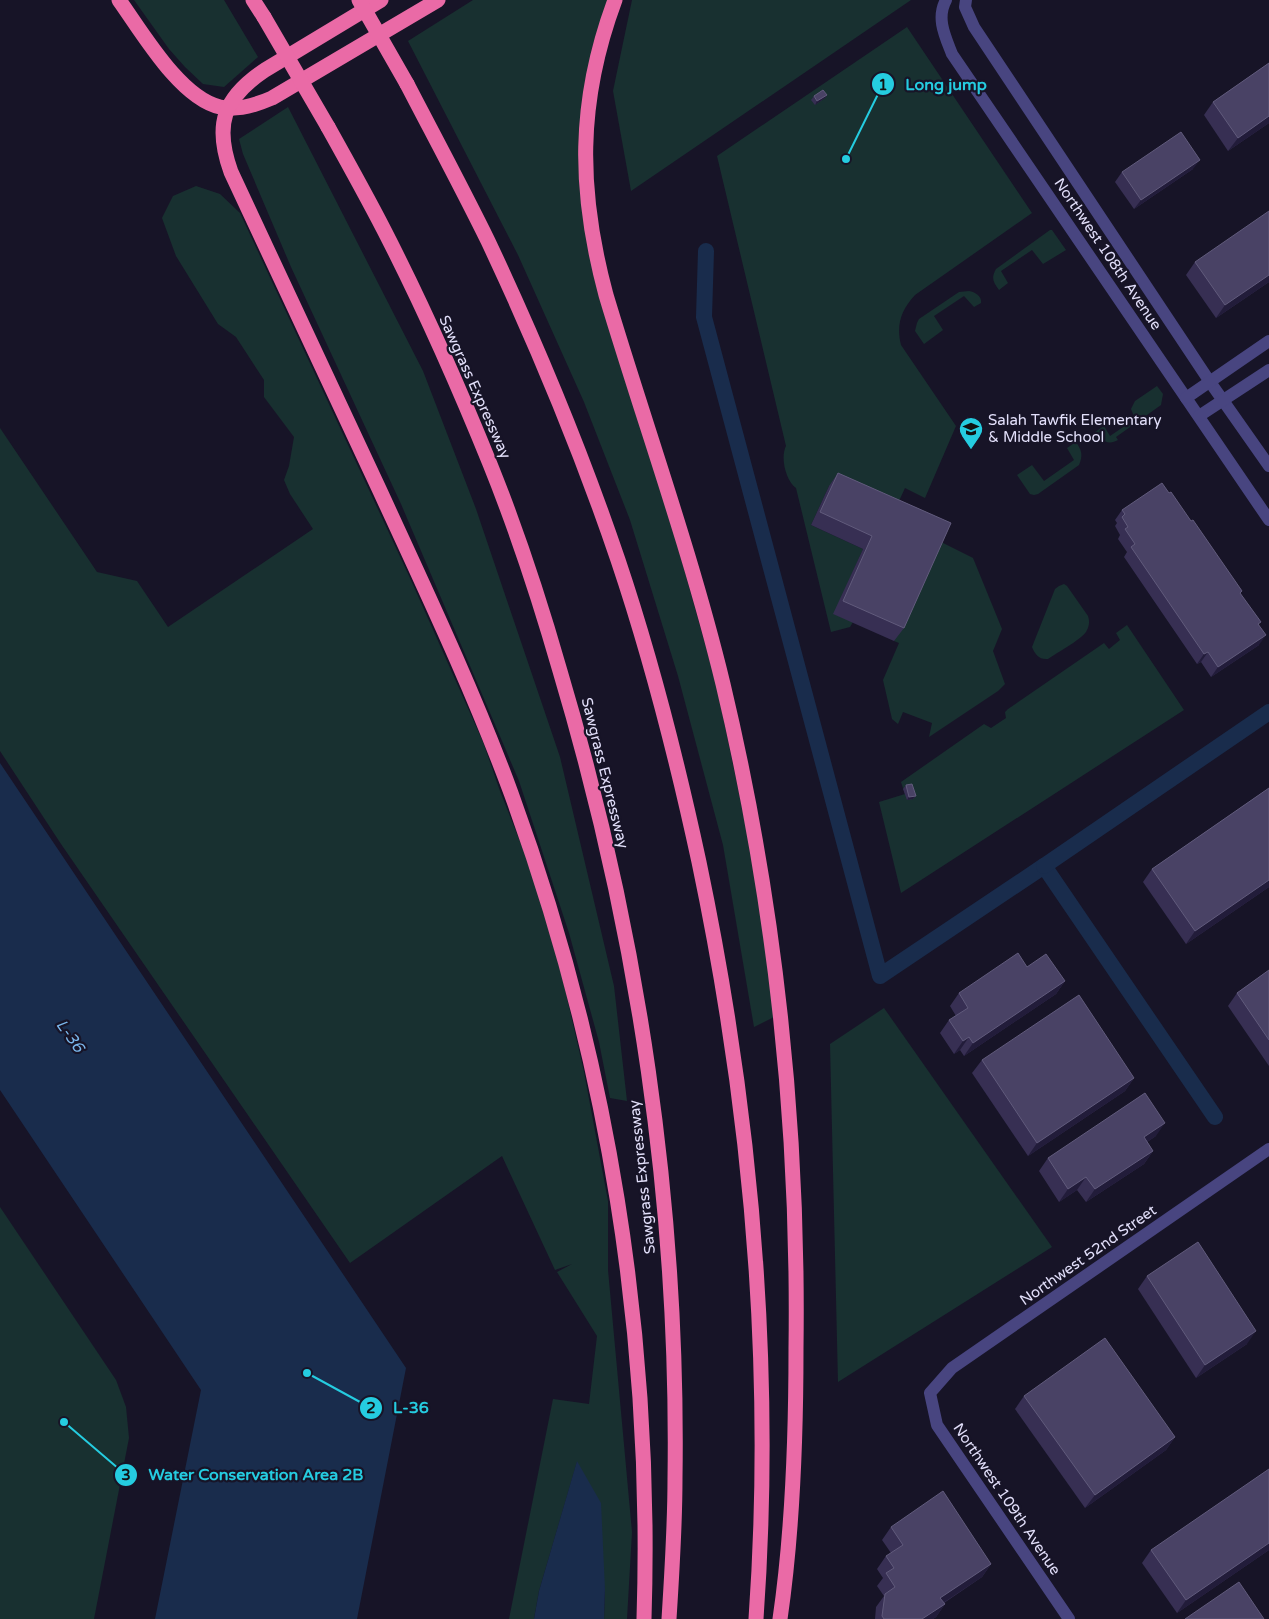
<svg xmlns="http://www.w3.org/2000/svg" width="1269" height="1619" viewBox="0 0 1269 1619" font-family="'Varela Round',sans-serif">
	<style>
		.green { fill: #183030 }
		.water { fill: #192c4c }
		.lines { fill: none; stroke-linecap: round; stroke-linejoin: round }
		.canal { stroke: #192c4c; stroke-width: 16 }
		.minor { stroke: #484580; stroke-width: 12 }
		.highway { stroke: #ea6aa6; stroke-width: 15 }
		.highway-bridge { stroke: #ea6aa6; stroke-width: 15 }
		.wall { fill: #372f53 }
		.shaded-wall { fill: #221c3a }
		.building { fill: #494265; stroke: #615b7c }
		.labels { text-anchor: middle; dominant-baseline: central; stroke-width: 4.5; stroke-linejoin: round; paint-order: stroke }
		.street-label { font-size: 15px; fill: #e2dffa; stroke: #171427 }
		.poi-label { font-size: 15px; fill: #e2dffa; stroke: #171427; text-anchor: start }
		.water-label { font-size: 16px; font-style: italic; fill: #7bb7ec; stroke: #171427 }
		.leader { fill: none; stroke: #25cce0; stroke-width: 2 }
		.callout-dot { fill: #25cce0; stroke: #171427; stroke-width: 2 }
		.mark-label { font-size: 15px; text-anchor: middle; font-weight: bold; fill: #111 }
		.callout-label { font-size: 16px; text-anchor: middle; font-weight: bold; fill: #25cce0; stroke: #171427; stroke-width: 4.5; stroke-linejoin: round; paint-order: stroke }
	</style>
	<rect width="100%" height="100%" fill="#171427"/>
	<g class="green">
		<path d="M134,0h90l34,57 -34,30 -21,-3 -18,-17 -16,-18z"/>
		<path d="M473,0h136l-28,180 89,339 46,164 39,187 21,146 -22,11 -31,-182 -45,-169 -48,-156 -46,-118 -66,-147 -110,-214z"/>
		<path d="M632,0h279l-280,191 -18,-100z"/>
		<path d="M907,27l125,186 -117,82c-14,15 -19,30 -14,50l55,81 -31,72 -20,-10 -6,13 -70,-15 -18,39 52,24 -29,65 19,8 -3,5 -19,5 -35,-144c-10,-7 -16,-30 -10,-42l-69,-290z"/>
		<path d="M288,107l135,264 53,138 84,248 54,229 13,115 -17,-3 -11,-56 -30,-109 -50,-152 -118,-277 -110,-237 -48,-113 -4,-15z"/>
		<path d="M196,186l24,8 20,19 170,365 73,164 17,49 34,86 28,99 22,96 24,129v69l24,262 -5,87h-23l1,-30 -28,-127 -38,129 -5,28h-25l44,-220 36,5 8,-68 -40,-64 15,-8 -17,6 -53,-114 -152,107 -289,-419 -61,-93v-323l97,144 40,9 31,46 145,-98 -23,-35 -6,-14 5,-14 5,-29 -30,-40v-17l-28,-43 -18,-13 -42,-68 -14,-38 11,-22z"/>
		<path d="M1050,230h2l14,20 -23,14 -11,-14 -31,21 7,12 -9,7c-6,-8 -8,-12 -3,-21z"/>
		<path d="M969,291c6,1 13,5 12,12l-7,4 -10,-11 -30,20 9,14 -19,14 -9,-13 2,-8 2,-4 40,-27z"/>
		<path d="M1157,386l6,8 -2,11 -45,32 2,3c-10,6 -18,0 -23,-8l9,-6 6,10 25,-17 -4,-10 4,-8z"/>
		<path d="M1076,442c6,9 7,13 3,23l-41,29 -4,1 -4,-1 -13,-19 15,-10 12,16 30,-21 -7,-12z"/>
		<path d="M939,541l34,17 29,71 -9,22 12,33 -7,7 -69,46 3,-14 -29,-11 -5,12 -6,-5 -9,-39 16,-37 -5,-2z"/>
		<path d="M1064,584l3,2 21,30c2,6 1,11 -2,16 -7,9 -28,20 -38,27 -9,1 -13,-5 -16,-12l23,-58 4,-3z"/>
		<path d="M1127,625l57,85 -283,183 -22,-91 26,-8 -4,-12 83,-58 7,4 15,-10 -1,-6 3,-3 96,-66 5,6 11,-9 -4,-7z"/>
		<path d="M884,1008l168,239 -214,135 -8,-338z"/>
		<path d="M0,1207l116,173 10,27 3,31 -35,181h-94z"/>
	</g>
	<g class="water">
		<path d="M0,763l406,605 -49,251h-202l46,-229 -201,-300z"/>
		<path d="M577,1461l24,42 4,86 -1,30h-70l5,-28z"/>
	</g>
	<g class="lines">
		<g class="canal">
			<path d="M706,251l-2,66 176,659 164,-110 171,251"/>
			<path d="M1044,866l225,-154"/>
		</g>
		<g class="minor">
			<path d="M946,0c-10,18 -1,36 6,54l317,466"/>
			<path d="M966,0l-1,7 9,20 236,355 59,84"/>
			<path d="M1186,398l83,-57"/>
			<path d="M1199,416l70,-46"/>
			<path d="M1069,1619l-132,-194 -7,-32 22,-25 317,-219"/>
		</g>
		<g class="highway">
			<path d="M119,0c23,32 61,98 101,107 18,4 36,-2 52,-9l166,-98"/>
			<path d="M253,0l11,17"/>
			<path d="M381,0l-116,70c-42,28 -51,55 -34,102 50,106 99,213 149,319 46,100 93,199 131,302 97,264 142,545 133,826"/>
			<path d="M615,0c-38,102 -37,191 -9,295 39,130 85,257 117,389 52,218 76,441 73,665 0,90 -3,181 -16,270"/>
			<path d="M407,84c27,52 55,104 81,157 49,104 93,210 130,319 33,98 59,200 81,302 52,248 75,504 57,757"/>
			<path d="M328,127c19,34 38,68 56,103 39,76 74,155 106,234 27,67 50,137 70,207 78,261 119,535 115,808 0,47 -3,93 -6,140"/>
		</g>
		<g class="highway-bridge">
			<path d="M359,0l48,84"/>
			<path d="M264,17l64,110"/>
		</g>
	</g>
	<g class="wall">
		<path d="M1269,63v60l-41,28 -24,-36 9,-13z"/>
		<path d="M827,95l-2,3 -10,7 -4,-5 3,-4z"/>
		<path d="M1193,169l-59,40 -19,-27 7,-10z"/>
		<path d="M1195,262l74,20 -53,36 -30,-43z"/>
		<path d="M838,473l113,50 -47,105 -10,13 -61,-27 30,-65 -52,-24 18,-39z"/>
		<path d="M1169,493l71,101 19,31v20l-48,32 -10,-15 -4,2 -73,-107 3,-5 -9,-13 2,-4 -5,-9 2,-3 -2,-3 7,-10z"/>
		<path d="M906,785l10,11 -3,3 -6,1 -4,-11z"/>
		<path d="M1269,788v99l-83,57 -43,-62 9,-13z"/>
		<path d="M1027,967l38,14 -9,13 -92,62 -4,-6 -6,4 -14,-21 9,-13 7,-4 -6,-10 9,-13z"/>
		<path d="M1269,970v96l-41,-60 9,-13z"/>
		<path d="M982,1060l152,18 -9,13 -97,65 -56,-83z"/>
		<path d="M1156,1136l-9,6 6,9 -9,13 -58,38 -9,-12 -18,12 -20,-31 9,-13z"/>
		<path d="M1147,1276l100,68 -51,34 -58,-89z"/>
		<path d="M1024,1396l151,41 -9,13 -81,58 -70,-99z"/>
		<path d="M891,1527l100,37 -9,13 -38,26 1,1 -9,13 -3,2h-58l1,-12 8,-11 -7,-10 6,-8 -6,-9 9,-13 5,-3 -9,-13z"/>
		<path d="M1151,1550h118l-92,63 -35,-50z"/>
	</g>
	<g class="shaded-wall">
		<path d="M827,95l-2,3 -10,7 2,-4z"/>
		<path d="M1269,116v7l-41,28 10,-13z"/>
		<path d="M1200,160l-7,9 -59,40 7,-9z"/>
		<path d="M1269,275v7l-53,36 9,-13z"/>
		<path d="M1266,635l-7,10 -48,32 7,-10z"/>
		<path d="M1208,652l-7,10 -4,2 7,-10z"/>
		<path d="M916,796l-3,3 -6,1 2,-3z"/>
		<path d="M1269,880v7l-83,57 9,-13z"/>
		<path d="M1065,981l-9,13 -92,62 9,-13z"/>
		<path d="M969,1037l-9,13 -6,4 9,-13z"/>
		<path d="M1134,1078l-9,13 -97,65 9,-13z"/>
		<path d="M1165,1123l-9,13 -21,14 9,-13z"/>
		<path d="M1153,1151l-9,13 -58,38 9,-13z"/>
		<path d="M1086,1177l-9,13 -18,12 9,-13z"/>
		<path d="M1256,1331l-9,13 -51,34 9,-13z"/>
		<path d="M1175,1437l-9,13 -81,58 10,-13z"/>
		<path d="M1269,1543v7l-92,63 9,-13z"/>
		<path d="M991,1564l-9,13 -51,34 9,-13z"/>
		<path d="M945,1604l-9,13 -3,2h-11z"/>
	</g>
	<g class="building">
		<path d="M1269,63v53l-31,22 -25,-36z"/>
		<path d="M823,90l4,5 -10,6 -3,-5z"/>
		<path d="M1181,132l19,28 -59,40 -19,-28z"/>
		<path d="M1269,211v64l-44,30 -30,-43z"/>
		<path d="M838,473l113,50 -47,105 -61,-27 29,-65 -52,-24z"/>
		<path d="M1162,483l7,10 2,-1 20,29 2,-1 49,71 -2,2 21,29 -3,2 8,11 -48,32 -10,-15 -4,2 -73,-107 4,-3 -10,-15 3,-2 -6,-10 3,-3 -3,-4z"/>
		<path d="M912,784l4,12 -7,1 -3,-12z"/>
		<path d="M1269,788v92l-74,51 -43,-62z"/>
		<path d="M1018,953l9,14 19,-13 19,27 -92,62 -4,-6 -6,4 -14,-21 19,-12 -9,-15z"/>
		<path d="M1269,970v70l-32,-47z"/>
		<path d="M1079,995l55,83 -97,65 -55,-83z"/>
		<path d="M1145,1093l20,30 -21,14 9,14 -58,38 -9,-12 -18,12 -20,-31z"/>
		<path d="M1198,1242l58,89 -51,34 -58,-89z"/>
		<path d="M1105,1338l70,99 -80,58 -71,-99z"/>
		<path d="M1269,1469v74l-83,57 -35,-50z"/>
		<path d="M943,1491l48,73 -51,34 5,6 -23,15h-38l-2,-3 3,-22 10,-7 -9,-14 8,-5 -8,-12 17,-11 -12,-18z"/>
		<path d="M1239,1582l25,37h-79z"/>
	</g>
	<defs>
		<g id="school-pin" transform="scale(1.25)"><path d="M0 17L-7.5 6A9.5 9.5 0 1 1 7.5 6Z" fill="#25cce0" stroke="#171427"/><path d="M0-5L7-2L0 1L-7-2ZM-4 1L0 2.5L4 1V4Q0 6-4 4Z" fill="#111"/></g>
	</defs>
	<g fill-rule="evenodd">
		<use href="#school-pin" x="971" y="429"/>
	</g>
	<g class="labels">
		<g class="street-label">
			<text transform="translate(1108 254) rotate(56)">Northwest 108th Avenue</text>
			<text transform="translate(475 387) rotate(66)">Sawgrass Expressway</text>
			<text transform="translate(605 773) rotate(76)">Sawgrass Expressway</text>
			<text transform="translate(642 1177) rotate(-96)">Sawgrass Expressway</text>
			<text transform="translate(1088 1255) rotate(-35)">Northwest 52nd Street</text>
			<text transform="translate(1007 1499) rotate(56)">Northwest 109th Avenue</text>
		</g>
		<g class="poi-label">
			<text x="988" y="420">Salah Tawfik Elementary<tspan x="988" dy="17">&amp; Middle School</tspan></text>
		</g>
		<g class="water-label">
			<text transform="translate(70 1036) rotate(55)">L-36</text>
		</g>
	</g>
	<path class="leader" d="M846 159L883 84M307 1373L371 1408M64 1422L126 1475"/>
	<g class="callout-dot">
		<circle cx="846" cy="159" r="5"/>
		<circle cx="307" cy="1373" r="5"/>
		<circle cx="64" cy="1422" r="5"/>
		<circle cx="883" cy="84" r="12"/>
		<circle cx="371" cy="1408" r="12"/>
		<circle cx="126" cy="1475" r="12"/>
	</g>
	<g class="mark-label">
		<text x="883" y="90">1</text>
		<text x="371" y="1413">2</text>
		<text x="126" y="1480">3</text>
	</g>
	<g class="callout-label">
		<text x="946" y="90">Long jump</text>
		<text x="411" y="1413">L-36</text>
		<text x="256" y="1480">Water Conservation Area 2B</text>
	</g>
</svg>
